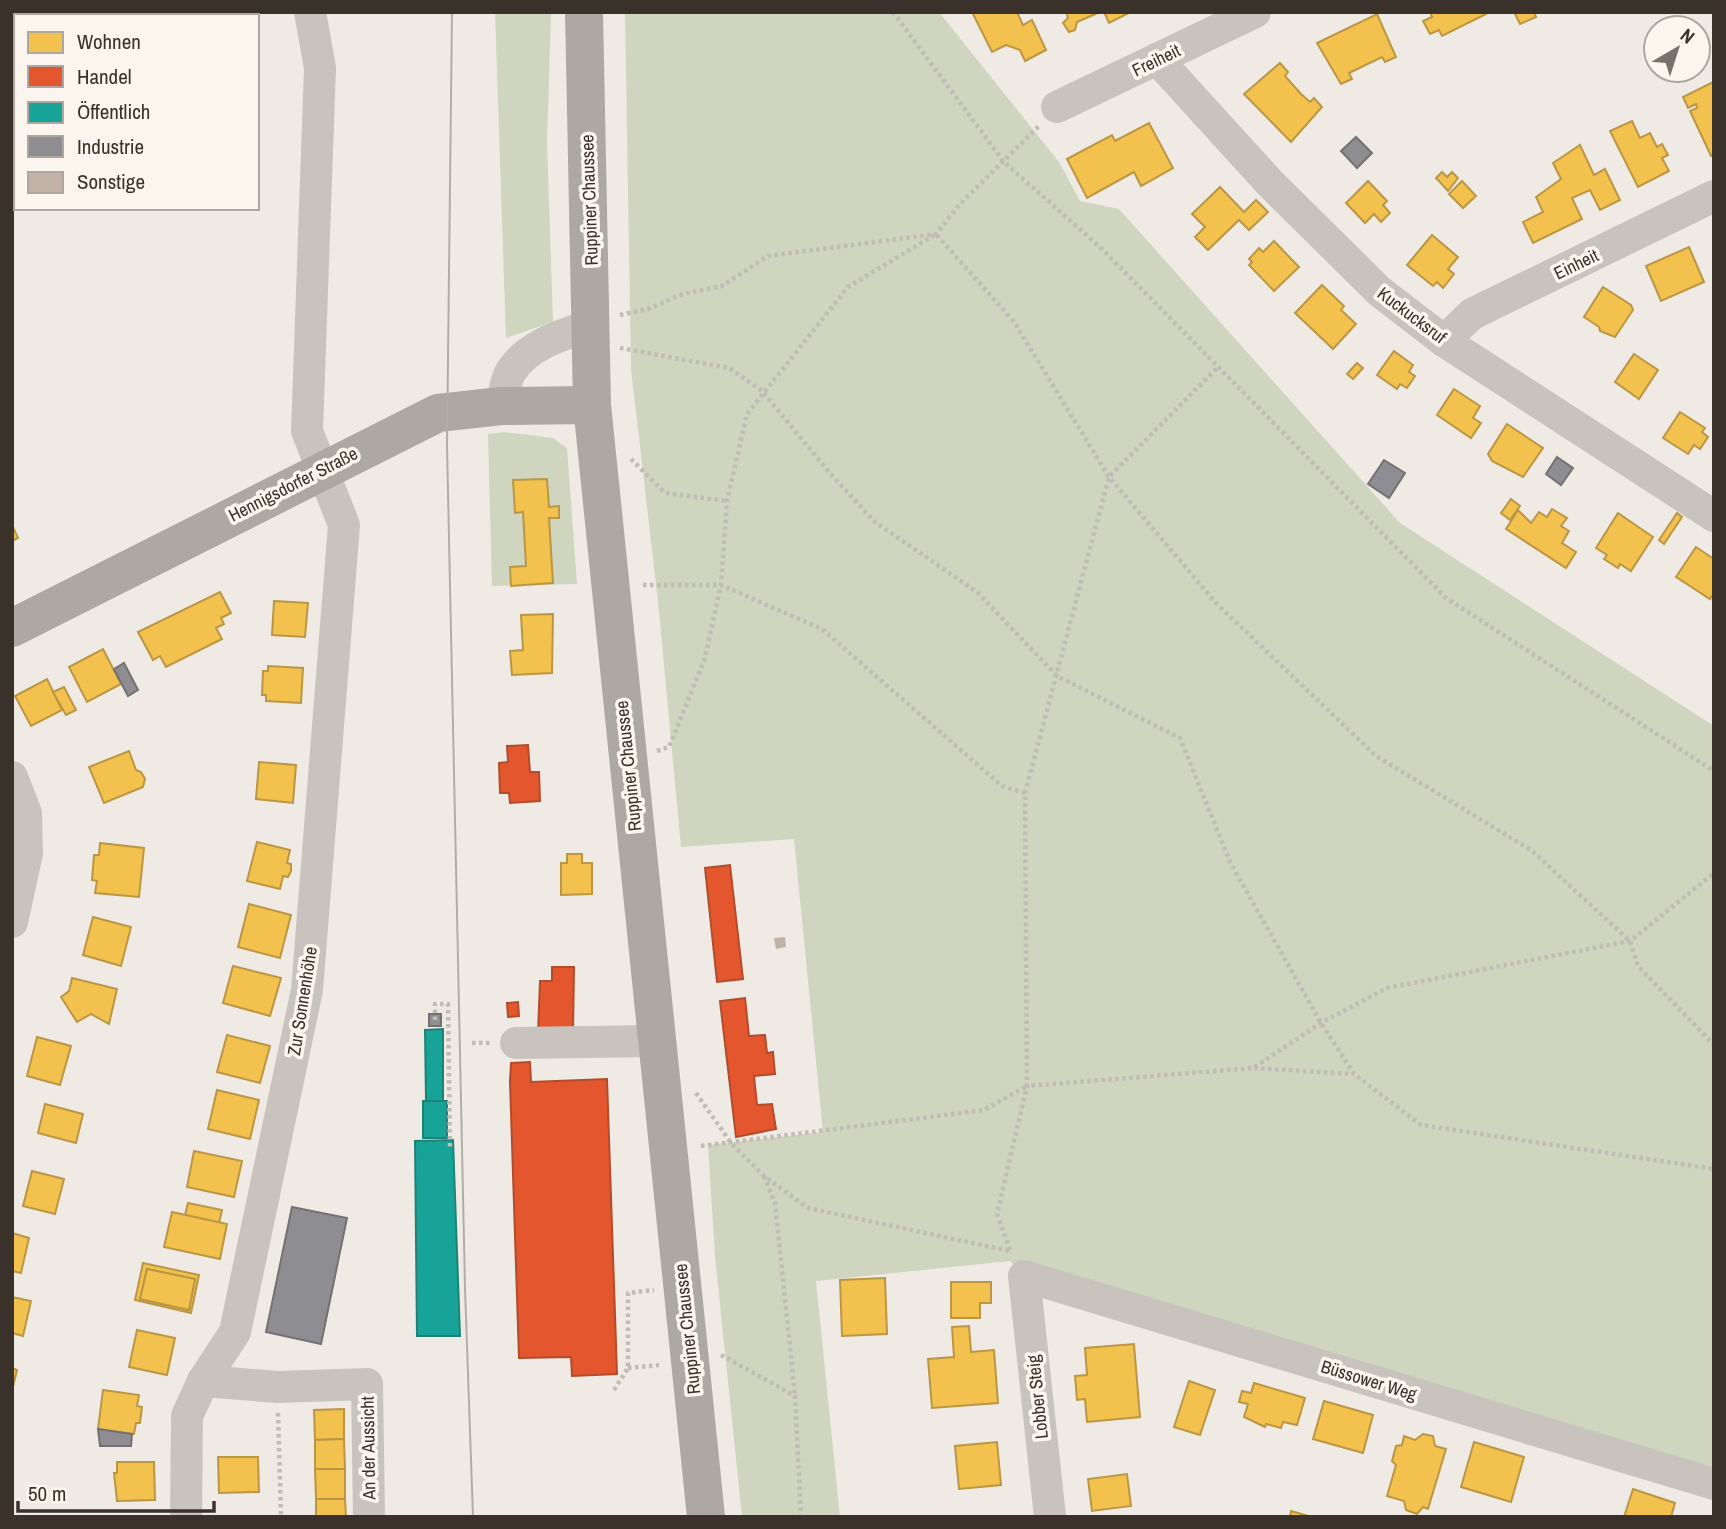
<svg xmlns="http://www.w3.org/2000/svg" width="1726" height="1529" viewBox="0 0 1726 1529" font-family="'Archivo Narrow',sans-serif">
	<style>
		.green { fill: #cfd5bf }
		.homes { fill: #f2c14e; stroke: #bb9644; stroke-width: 2; fill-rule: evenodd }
		.shops { fill: #e4572e; stroke: #b14c2d; stroke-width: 2 }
		.public { fill: #17a398; stroke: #228177; stroke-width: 2 }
		.industry { fill: #8d8d92; stroke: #747173; stroke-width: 2 }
		.building { fill: #c2b1a6 }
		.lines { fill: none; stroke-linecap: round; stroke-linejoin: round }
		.path { stroke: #c1bcb6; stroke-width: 4.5; stroke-dasharray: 3.5 3.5; stroke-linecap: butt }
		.minor { stroke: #c9c3bd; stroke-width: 32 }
		.major { stroke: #aea8a2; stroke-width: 38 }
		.tram { stroke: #b1aca7; stroke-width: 2 }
		.labels { text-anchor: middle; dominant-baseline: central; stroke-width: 7; stroke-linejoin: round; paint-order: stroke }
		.street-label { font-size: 18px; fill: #3a312b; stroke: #fbf5ed }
	</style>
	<rect width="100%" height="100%" fill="#efebe4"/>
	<g class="green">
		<path d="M495,12h56l-4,131 6,179 -47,16z"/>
		<path d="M625,12h314l120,150 21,39 39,8 281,314 314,203v758l-690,-208 -14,-15 -194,20 24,236h-98l-27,-261 -7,-111 115,-13 -29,-293 -113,8 -23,-246 -27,-232z"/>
		<path d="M504,432l49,6 14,10 10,136 -85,2 -4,-152z"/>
	</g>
	<g class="homes">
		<path d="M972,12h45l6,13 9,-5 14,30 -21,11 -5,-11 -14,-5 -14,7z"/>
		<path d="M1066,12h34l-23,10 -2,8 -6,2 -6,-9 5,-5z"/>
		<path d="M1104,12h24l1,1 -20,10z"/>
		<path d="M1430,12h55l1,2 -44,22 -3,-6 -9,4 -7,-13 9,-4z"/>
		<path d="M1514,12h20l2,5 -16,7z"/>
		<path d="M1377,14l19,43 -11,5 -3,-5 -33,16 3,6 -11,5 -24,-41z"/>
		<path d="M1280,63l8,9 -3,4 16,18 9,8 4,-4 8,9 -31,35 -47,-48z"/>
		<path d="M1713,82l1,73 -3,1 -21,-45 7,-3 -1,-4 -8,4 -5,-11z"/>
		<path d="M1632,121l8,17 10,-5 7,14 5,-3 6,11 -6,3 7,13 -31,16 -28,-56z"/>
		<path d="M1149,123l24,45 -32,18 -7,-14 -47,26 -20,-39 45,-24 3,6z"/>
		<path d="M1580,145l14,30 11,-6 15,31 -20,10 -10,-20 -18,8 10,21 -49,24 -10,-21 20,-10 -7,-15 25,-18 -8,-16z"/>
		<path d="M1442,172l5,5 5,-5 6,6 -10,13 -12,-13z"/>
		<path d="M1368,181l19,20 -4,4 7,8 -9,9 -7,-8 -9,9 -19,-20z"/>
		<path d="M1462,181l14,15 -13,12 -14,-14z"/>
		<path d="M1220,187l24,25 12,-12 12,12 -19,18 -10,-10 -31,30 -13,-13 10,-10 -13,-13z"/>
		<path d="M1432,235l26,22 -10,12 6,5 -11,14 -6,-6 -4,4 -26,-21z"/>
		<path d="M1274,241l25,26 -25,24 -25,-26 3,-3 -3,-3 10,-11 4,4z"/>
		<path d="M1689,247l15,35 -43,19 -15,-35z"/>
		<path d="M1322,285l22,21 -3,4 15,14 -23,25 -38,-36z"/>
		<path d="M1603,287l28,18 2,5 -18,27 -15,-6 -1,-4 -15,-10z"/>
		<path d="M1394,351l19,14 -4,7 6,4 -8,12 -7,-4 -3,5 -20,-14z"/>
		<path d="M1634,354l24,16 -19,29 -24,-17z"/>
		<path d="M1357,363l6,5 -10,11 -6,-5z"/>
		<path d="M1454,389l26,17 -7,12 8,5 -10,15 -34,-23z"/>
		<path d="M1680,412l25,16 -3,4 6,5 -8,12 -6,-4 -6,9 -25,-16z"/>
		<path d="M1507,424l36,24 -20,29 -31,-16 -4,-7z"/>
		<path d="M547,479l2,28 10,-1v12h-10l4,65 -42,3 -1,-19 16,-1 -3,-54 -8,1 -2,-33z"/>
		<path d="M1511,499l9,7 -10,14 -9,-7z"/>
		<path d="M1552,509l15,9 -6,8 8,5 -7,12 14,9 -10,16 -60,-39 12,-19 13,13 8,-11 8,5z"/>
		<path d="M1618,513l35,24 -22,34 -11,-7 -2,4 -14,-9 3,-4 -11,-7z"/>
		<path d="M1677,513l5,4 -18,27 -5,-4z"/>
		<path d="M12,525l6,13 -6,3z"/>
		<path d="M1696,547l18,12v34l-4,6 -34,-22z"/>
		<path d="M220,592l11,21 -10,5 3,6 -8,4 6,11 -56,28 -6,-11 -7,4 -15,-28z"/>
		<path d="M274,601l34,2 -3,34 -33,-2z"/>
		<path d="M553,614l-1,59 -40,2 -2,-24 13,-1 -2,-35z"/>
		<path d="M103,649l18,35 -34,18 -18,-35z"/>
		<path d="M268,666l35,2 -2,35 -35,-2v-6h-4l1,-24h5z"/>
		<path d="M47,679l15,31 -31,16 -16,-30z"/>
		<path d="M64,687l12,23 -10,5 -13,-23z"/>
		<path d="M129,751l7,19 5,2 4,7 -2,8 -39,16 -15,-36z"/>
		<path d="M259,762l37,3 -3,38 -37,-4z"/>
		<path d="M257,842l33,8 -3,13 4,1v7l-3,6 -5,-1 -3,13 -33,-8z"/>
		<path d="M100,843l44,5 -5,49 -44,-4 2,-12 -5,-1 2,-25h5z"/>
		<path d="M567,854h15v9h10v31l-31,1v-32h6z"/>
		<path d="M249,904l42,11 -11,43 -42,-11z"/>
		<path d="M93,917l38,10 -10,39 -38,-11z"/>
		<path d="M233,966l48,12 -11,38 -47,-13z"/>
		<path d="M72,978l45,11 -8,35 -18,-10 -14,8 -16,-25 8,-6z"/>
		<path d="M227,1035l43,11 -10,37 -43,-11z"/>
		<path d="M37,1037l34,9 -11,39 -33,-9z"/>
		<path d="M217,1090l42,10 -9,39 -42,-10z"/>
		<path d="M45,1104l38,10 -7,29 -38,-10z"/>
		<path d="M194,1151l48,10 -8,36 -47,-10z"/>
		<path d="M32,1171l32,8 -9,35 -32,-8z"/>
		<path d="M188,1203l34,7 -3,13 -34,-8z"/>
		<path d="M172,1212l55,12 -7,35 -56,-12z"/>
		<path d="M12,1233l17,5 -8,35 -9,-2z"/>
		<path d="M143,1263l56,12 -8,38 -56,-13zM147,1269l48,10 -6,31 -49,-11z"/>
		<path d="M147,1269l48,10 -6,31 -49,-11z"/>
		<path d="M885,1278l2,56 -45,2 -2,-56z"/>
		<path d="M951,1282h40v21h-11v15h-29z"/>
		<path d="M12,1297l19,4 -8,35 -11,-3z"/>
		<path d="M969,1326l2,26 23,-2 4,53 -66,5 -4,-49 26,-2 -2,-30z"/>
		<path d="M137,1330l38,8 -8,37 -38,-8z"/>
		<path d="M1134,1344l6,73 -53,5 -2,-23 -8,1 -2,-24 12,-1 -2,-27z"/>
		<path d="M12,1368l5,2 -5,21z"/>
		<path d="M1189,1381l26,9 -15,45 -26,-8z"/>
		<path d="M1254,1383l51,15 -8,27 -14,-3 -2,6 -15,-4 -1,3 -21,-10 4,-13 -9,-2 3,-11 9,2z"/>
		<path d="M103,1390l36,5 -2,11 5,1 -2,16h-4l-2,11 -36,-5z"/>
		<path d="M1324,1401l49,14 -10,38 -50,-14z"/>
		<path d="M344,1409v30l-29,1 -1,-30z"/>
		<path d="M1423,1434l10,2 2,10 11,3 -18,60 -5,-2 -6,7 -11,-4 -2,-9 -17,-5 9,-31 -4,-4 4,-15 6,-1 2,-9 11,4z"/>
		<path d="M344,1439l1,30h-30v-29z"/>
		<path d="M997,1442l4,43 -42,4 -4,-43z"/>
		<path d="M1474,1442l50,15 -13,45 -50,-15z"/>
		<path d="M218,1457h40l1,35 -40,1z"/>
		<path d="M117,1462h37l1,38 -38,1 -3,-28h3z"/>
		<path d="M315,1469h30v30h-29z"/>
		<path d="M1127,1474l4,32 -39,5 -4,-32z"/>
		<path d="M1633,1489l42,14 -4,14h-47z"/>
		<path d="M316,1499h29l1,18h-30z"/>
		<path d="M1291,1511l21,6h-22z"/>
	</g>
	<g class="shops">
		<path d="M528,745l2,27h9l1,29 -30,2 -1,-10h-9l-1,-30 9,-1 -1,-16z"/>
		<path d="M730,865l13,114 -26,3 -12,-114z"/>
		<path d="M552,967h22l-1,66h-35l2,-52h12z"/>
		<path d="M745,998l4,38 16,-1 2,18 6,-1 2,22 -21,2 3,29 15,-1 4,25 -40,8 -16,-136z"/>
		<path d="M518,1002l1,14 -11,1 -1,-14z"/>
		<path d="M530,1062l1,20 76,-3 10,295 -45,2 -1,-19 -52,1 -9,-276 1,-19z"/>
	</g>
	<g class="public">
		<path d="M443,1029v72h-17l-1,-71z"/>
		<rect x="423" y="1101" width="24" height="37"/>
		<path d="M453,1140l7,196h-43l-2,-195z"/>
	</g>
	<g class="industry">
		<path d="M1356,137l16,16 -15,15 -16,-17z"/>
		<path d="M1557,457l16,11 -12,17 -15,-11z"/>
		<path d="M1384,460l21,13 -16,25 -21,-14z"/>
		<path d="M124,663l14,27 -10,6 -14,-27z"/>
		<rect x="429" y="1014" width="12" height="12"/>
		<path d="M292,1207l55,11 -26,126 -55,-12z"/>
		<path d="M98,1429l34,5 -1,12h-31z"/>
	</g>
	<path class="building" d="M785,937l1,10 -10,2 -2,-11z"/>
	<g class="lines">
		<g class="path">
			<path d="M893,12l111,150 97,86 345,350 268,173"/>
			<path d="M620,315l28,-6 35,-15 39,-8 46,-30 168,-22 24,-30 80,-79"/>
			<path d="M620,348l109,20 33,23 67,81 46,50 102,70 80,84 123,62 50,124 91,161 33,51 67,51 293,44"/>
			<path d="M631,459l34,34 62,8"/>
			<path d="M643,585h78l6,-84 20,-87 101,-127 88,-53 78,88 95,155 107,126 160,153 155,94 99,91 8,25 76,79"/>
			<path d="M657,751l12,-4 35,-86 17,-76 101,44 180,157 23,7 2,293 226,-18 68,-45 66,-35 243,-47 84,-68"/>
			<path d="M1025,793l84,-316 109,-110"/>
			<path d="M435,1020v-16h13l2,144"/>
			<path d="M472,1043h19"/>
			<path d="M1254,1068l99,6"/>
			<path d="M696,1093l35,50 33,33 44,32 202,43"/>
			<path d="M701,1146l283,-36 43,-24"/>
			<path d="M764,1176l11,27 20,193"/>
			<path d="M1010,1250l-13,-36 30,-128"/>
			<path d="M721,1355l74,41 6,121"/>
			<path d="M628,1368l31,-3"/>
			<path d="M614,1390l14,-22v-75l26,-3"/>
			<path d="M278,1413l3,104"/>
		</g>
		<g class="minor">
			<path d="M1157,59l112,123 110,109 65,50 270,175"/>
			<path d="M1057,107l198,-95"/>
			<path d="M1444,341l28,-27 242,-118"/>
			<path d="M501,406c3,-10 4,-24 9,-33 16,-28 54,-39 82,-48"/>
			<path d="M12,777l14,36 1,40 -15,69"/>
			<path d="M516,1043l140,-2"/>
			<path d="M203,1381l74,6 90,-3 2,133"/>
			<path d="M186,1517l1,-101 16,-35 32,-49 72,-342 37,-465 -37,-94 13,-363 -10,-56"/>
			<path d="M1050,1517l-26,-241 690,208"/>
		</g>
		<g class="major">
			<path d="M584,12l8,393 114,1112"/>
			<path d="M12,628l426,-215 63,-7 91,-1"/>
		</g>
		<path class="tram" d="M452,12l-5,433 18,843 8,229"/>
	</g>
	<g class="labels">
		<g class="street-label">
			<text transform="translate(1156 60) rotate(-26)">Freiheit</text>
			<text transform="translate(589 200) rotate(-92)">Ruppiner Chaussee</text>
			<text transform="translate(1576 264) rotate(-26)">Einheit</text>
			<text transform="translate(1412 315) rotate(37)">Kuckucksruf</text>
			<text transform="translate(293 484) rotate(-27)">Hennigsdorfer Straße</text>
			<text transform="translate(628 766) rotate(-96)">Ruppiner Chaussee</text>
			<text transform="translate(302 1001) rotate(-81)">Zur Sonnenhöhe</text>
			<text transform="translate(687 1329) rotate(-96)">Ruppiner Chaussee</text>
			<text transform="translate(1369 1380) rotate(17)">Büssower Weg</text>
			<text transform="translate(1037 1397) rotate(-96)">Lobber Steig</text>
			<text transform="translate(368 1448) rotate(-91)">An der Aussicht</text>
		</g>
	</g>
	<rect width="1726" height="1529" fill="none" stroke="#3a312b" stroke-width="28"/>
	<rect x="14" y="14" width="245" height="196" fill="#fbf5ed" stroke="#aea79f" stroke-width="2"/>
	<rect x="28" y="32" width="35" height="21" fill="#f2c14e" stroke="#aea79f" stroke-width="2"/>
	<text x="77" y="49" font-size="21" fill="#3a312b">Wohnen</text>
	<rect x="28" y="66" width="35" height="21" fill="#e4572e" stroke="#aea79f" stroke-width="2"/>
	<text x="77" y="84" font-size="21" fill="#3a312b">Handel</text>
	<rect x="28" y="102" width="35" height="21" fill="#17a398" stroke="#aea79f" stroke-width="2"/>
	<text x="77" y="119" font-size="21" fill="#3a312b">Öffentlich</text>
	<rect x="28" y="136" width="35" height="21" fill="#8d8d92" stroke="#aea79f" stroke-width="2"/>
	<text x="77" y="154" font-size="21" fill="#3a312b">Industrie</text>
	<rect x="28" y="172" width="35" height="21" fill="#c2b1a6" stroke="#aea79f" stroke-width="2"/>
	<text x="77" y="189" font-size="21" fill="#3a312b">Sonstige</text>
	<g transform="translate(1677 49) rotate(39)"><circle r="33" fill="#fbf5ed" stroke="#aea79f" stroke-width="2"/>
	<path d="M0-5L12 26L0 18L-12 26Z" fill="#79726c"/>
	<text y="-10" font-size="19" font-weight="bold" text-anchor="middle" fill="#3a312b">N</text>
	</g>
	<path d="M18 1501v10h196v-10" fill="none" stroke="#3a312b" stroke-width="3.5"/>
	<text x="28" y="1501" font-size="21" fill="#3a312b" stroke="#fbf5ed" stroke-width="5" paint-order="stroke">50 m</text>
</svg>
